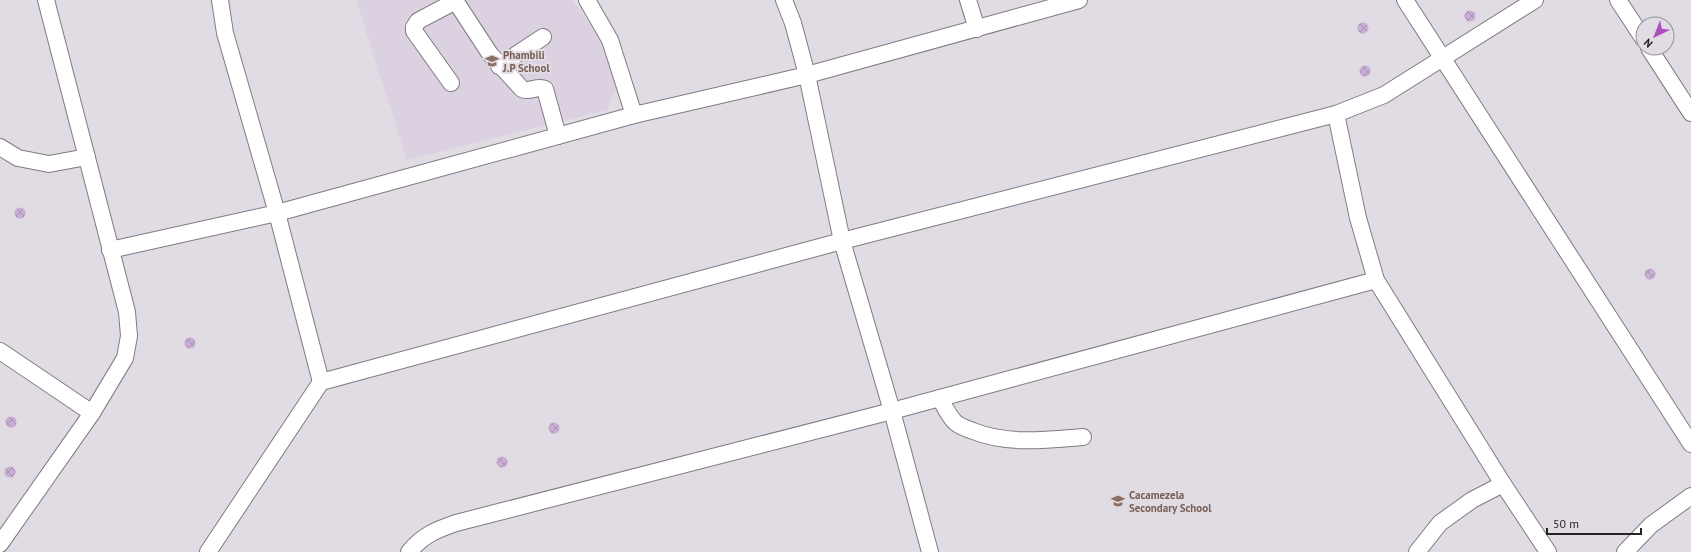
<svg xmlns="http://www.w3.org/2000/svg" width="1691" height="552" viewBox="0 0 1691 552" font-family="'PT Sans',sans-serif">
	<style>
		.built { fill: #dbd1e0 }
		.building { fill: url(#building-cross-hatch) }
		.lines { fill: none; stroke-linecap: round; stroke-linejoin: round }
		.minor-casing { stroke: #7e7a81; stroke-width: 18 }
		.minor { stroke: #fff; stroke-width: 16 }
		.labels { text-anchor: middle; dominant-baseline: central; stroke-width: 4; stroke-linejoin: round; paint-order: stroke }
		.education-label { font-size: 11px; font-weight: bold; fill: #785e54; stroke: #e1dce4; text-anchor: start }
	</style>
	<defs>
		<pattern id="building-cross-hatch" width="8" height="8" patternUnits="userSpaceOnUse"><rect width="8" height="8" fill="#c8aed4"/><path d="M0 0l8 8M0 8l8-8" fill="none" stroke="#ac95b6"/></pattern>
	</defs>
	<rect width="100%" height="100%" fill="#e1dce4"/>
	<path class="built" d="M356,0h217l26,39 19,44 -11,27 -200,50z"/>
	<g class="building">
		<circle cx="1470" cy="16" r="5.5"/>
		<circle cx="1363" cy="28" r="5.5"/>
		<circle cx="1365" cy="71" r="5.5"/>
		<circle cx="20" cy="213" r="5.5"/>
		<circle cx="1650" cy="274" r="5.5"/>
		<circle cx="190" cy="343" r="5.5"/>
		<circle cx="11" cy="422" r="5.5"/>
		<circle cx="554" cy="428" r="5.5"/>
		<circle cx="502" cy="462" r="5.5"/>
		<circle cx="10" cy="472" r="5.5"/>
	</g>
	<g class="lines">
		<g class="minor-casing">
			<g id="minor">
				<path d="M220,0l5,33 52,180 44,169"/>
				<path d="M587,0l23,40 24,75"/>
				<path d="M784,0l9,23 14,52 35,166 50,170 38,141"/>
				<path d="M968,0l9,29"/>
				<path d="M1405,0l286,444"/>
				<path d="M1618,0l25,38"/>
				<path d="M1649,48l42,65"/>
				<path d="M499,66l44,-29"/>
				<path d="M451,83l-37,-52v-4l4,-6 34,-18 6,2 32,49 32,35c8,4 15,-4 23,0l13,47"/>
				<path d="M1336,114l22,104 18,62 127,204 45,68"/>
				<path d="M0,147l18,11 31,6 38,-7"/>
				<path d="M110,250l167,-37 357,-98 173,-40 272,-75"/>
				<path d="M0,351l92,62"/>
				<path d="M940,398c4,8 9,19 16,25 5,4 12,6 17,8 36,14 72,9 110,6"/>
				<path d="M0,544l92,-131 33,-55 4,-22 -2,-24 -81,-312"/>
				<path d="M208,552l113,-170 521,-141 494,-127 48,-19 151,-95"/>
				<path d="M409,552c14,-17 27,-22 47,-29l436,-112 484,-131"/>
				<path d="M1417,552l23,-29 32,-23 31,-16"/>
				<path d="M1625,552l26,-27 40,-29"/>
			</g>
		</g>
		<use href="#minor" class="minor"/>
	</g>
	<defs>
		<g id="school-bare" transform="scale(1.08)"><path d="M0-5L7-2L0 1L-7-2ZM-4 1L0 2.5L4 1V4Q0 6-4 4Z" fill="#8d6e63" stroke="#e1dce4" stroke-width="2.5" paint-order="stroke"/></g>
	</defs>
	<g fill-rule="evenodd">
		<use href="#school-bare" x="492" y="61"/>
		<use href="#school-bare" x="1118" y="501"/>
	</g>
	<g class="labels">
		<g class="education-label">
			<text x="503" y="55">Phambili<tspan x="503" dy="13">J.P School</tspan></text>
			<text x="1129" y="495">Cacamezela<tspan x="1129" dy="13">Secondary School</tspan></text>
		</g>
	</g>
	<g transform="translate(1655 36) rotate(223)"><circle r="19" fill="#e1dce4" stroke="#969298"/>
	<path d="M0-3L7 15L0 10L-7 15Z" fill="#ab51bd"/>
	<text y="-6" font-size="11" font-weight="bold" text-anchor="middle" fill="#252326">N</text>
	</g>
	<path d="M1547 528v6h94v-6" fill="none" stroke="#252326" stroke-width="2"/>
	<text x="1553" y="528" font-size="12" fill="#252326" stroke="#e1dce4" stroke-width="3" paint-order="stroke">50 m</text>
</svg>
